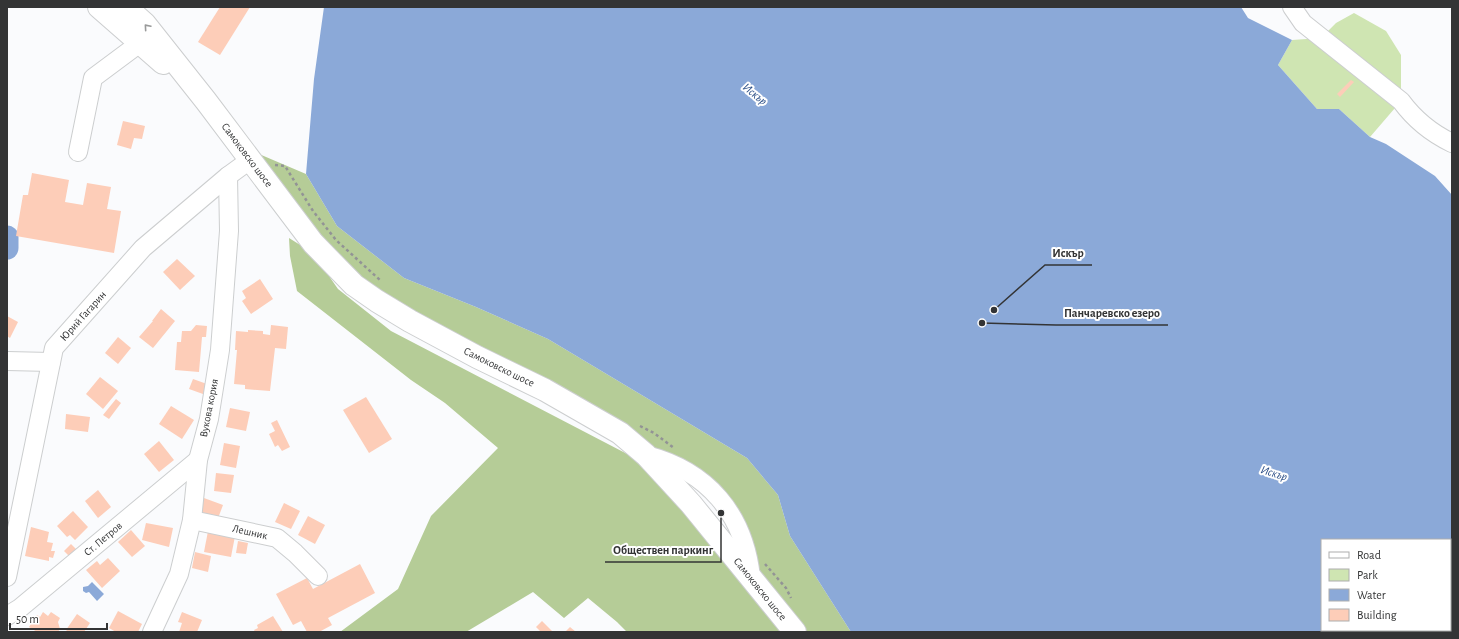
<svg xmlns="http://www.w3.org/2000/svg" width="1459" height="639" viewBox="0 0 1459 639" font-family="'Alegreya Sans',sans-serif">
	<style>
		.green { fill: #cfe5b2 }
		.forest { fill: #b5cc97 }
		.water { fill: #8ba9d8; fill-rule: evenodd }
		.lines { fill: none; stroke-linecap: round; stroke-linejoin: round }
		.river { stroke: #8ba9d8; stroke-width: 23 }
		.building { fill: #fdcdb8 }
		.minor-casing { stroke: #cccecf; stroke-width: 20 }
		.major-casing { stroke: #cccecf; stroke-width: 24 }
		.path { stroke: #929395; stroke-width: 2.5; stroke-dasharray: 3 3; stroke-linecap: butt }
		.minor { stroke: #fff; stroke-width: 18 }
		.major { stroke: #fff; stroke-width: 22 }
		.oneway { stroke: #999a9a }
		.labels { text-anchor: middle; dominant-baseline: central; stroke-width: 4; stroke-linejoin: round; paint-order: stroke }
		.street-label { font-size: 11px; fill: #333435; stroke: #fff }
		.water-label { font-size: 12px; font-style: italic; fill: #274b85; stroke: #fff }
		.leader { fill: none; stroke: #333435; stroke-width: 1.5 }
		.callout-dot { fill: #333435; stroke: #fff; stroke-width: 1.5 }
		.callout-label { font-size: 12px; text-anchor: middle; font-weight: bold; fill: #333435; stroke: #fff; stroke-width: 4; stroke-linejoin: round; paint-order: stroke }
	</style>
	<rect width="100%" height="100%" fill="#fafbfd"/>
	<path class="green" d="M1354,13l32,18 15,24v46l-31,36 -31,-28h-22l-39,-44 14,-25 29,-2 15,-15z"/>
	<g class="forest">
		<path d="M259,154l47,20 31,52 67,52 72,29 72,32 199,119 31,37 12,41 61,96h-53l-39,-56 -1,-14 -8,-29 -6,-14 -16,-24 -11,-12 -25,-19 -14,-7 -27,-10 -270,-151 -64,-60z"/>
		<path d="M289,238l24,15 25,36 53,42 240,125 81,85 72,91h-157l-10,-10 -29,-24 -24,20 -31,-26 -67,40h-126l58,-43 33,-73 67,-68 -53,-45 -34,-23 -114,-89 -7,-35z"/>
	</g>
	<g class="water">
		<path d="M324,7h917l7,11 44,22 -14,25 39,44h22l31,28 16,7 49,32 17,19v437h-601l-61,-96 -12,-41 -31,-37 -199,-119 -72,-32 -72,-29 -67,-52 -31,-52 8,-95zM1322,540h128v90h-128z"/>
		<path d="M92,582l12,12 -7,7 -8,-9 -3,1 -3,-2v-4l5,-1z"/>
	</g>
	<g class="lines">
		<path class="river" d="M7,237v11"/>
	</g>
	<g class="building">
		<path d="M220,7h30l-30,48 -22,-13z"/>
		<path d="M1351,80l3,2 -14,15 -3,-3z"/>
		<path d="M123,121l22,5 -3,13 -8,-1 -3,11 -14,-4z"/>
		<path d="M32,173l37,7 -4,22 18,3 4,-22 24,4 -4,22 14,2 -7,42 -98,-17 7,-41h5z"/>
		<path d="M177,259l18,17 -15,14 -17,-18z"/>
		<path d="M260,279l13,20 -22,15 -9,-13 4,-3 -4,-7z"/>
		<path d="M161,309l14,12 -22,27 -14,-11 14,-16h-1z"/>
		<path d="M7,316l11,6 -8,16 -3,-2z"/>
		<path d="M196,325l11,1 -1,11h-4l-3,35 -24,-2 2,-28h4l1,-11h9z"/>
		<path d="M271,325l17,2 -2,22 -11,-1 -5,43 -25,-2v-4l-11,-1 3,-34h-2l1,-19 12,1v-2l15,1v3l7,1z"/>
		<path d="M118,337l13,11 -13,16 -13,-11z"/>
		<path d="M100,377l18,14 -15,18 -17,-15z"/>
		<path d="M193,379l14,5 -4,10 -14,-5z"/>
		<path d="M366,397l26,42 -23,14 -26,-43z"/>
		<path d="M116,399l5,4 -12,16 -6,-4z"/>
		<path d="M171,406l23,14 -12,19 -23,-15z"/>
		<path d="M230,408l20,4 -4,19 -20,-4z"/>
		<path d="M66,414l24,3 -2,15 -23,-3z"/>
		<path d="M277,420l13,27 -8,4 -4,-6 -3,2 -6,-13 6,-3 -4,-8z"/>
		<path d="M159,441l15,19 -15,12 -15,-18z"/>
		<path d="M224,443l16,3 -4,22 -16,-3z"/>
		<path d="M216,473l18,2 -3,18 -17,-2z"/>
		<path d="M98,490l13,17 -13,11 -13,-17z"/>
		<path d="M204,498l19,7 -6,16 -19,-7z"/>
		<path d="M284,503l16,8 -9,18 -16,-7z"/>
		<path d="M73,511l15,16 -13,13 -5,-5 -3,2 -10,-11z"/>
		<path d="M308,516l17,9 -10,19 -17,-9z"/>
		<path d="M146,523l27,5 -4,19 -27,-7z"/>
		<path d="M31,527l18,5 -2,10 6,1 -2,8h4l-2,7 -4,-1v4l-24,-5z"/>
		<path d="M131,530l14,16 -13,11 -14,-15z"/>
		<path d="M208,531l27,5 -4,21 -27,-5z"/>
		<path d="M238,541l10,2 -2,11 -10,-1z"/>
		<path d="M71,544l7,7 -7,7 -7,-7z"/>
		<path d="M195,552l16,4 -3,16 -16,-4z"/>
		<path d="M108,558l12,13 -18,17 -16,-18 11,-9 3,4z"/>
		<path d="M360,564l15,29 -47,25 4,7 -13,7h-12l-6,-11 -8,4 -17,-31 31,-16 6,11z"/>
		<path d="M118,611l24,13 -4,8h-22l-7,-4z"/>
		<path d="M43,612l5,4 3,-4 9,6 -2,4 2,7 -2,3h-21l-8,-5 8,-12 3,2z"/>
		<path d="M182,612l20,8 -5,12h-18l3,-9 -4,-1z"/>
		<path d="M77,614l13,9 -6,9h-16l-2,-2z"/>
		<path d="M273,616l10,16h-28l-1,-2 4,-2 -1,-3z"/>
		<path d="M542,621l11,11h-12l-5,-5z"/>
		<path d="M570,627l6,5h-11z"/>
	</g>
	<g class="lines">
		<g class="minor-casing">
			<g id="minor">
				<path d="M1292,7l11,16 98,78c14,19 30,32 51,42"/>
				<path d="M78,152l15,-74 47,-35"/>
				<path d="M7,361l44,1"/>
				<path d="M646,455c62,16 98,59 105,122"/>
				<path d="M192,520l85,18 18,15 23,23"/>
				<path d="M7,577l47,-229 89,-100 85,-72 22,-16"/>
				<path d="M7,616l13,-8 178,-148"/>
				<path d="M152,632l27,-58 13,-54 6,-60 11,-41 11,-69 9,-119 -1,-55"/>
			</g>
		</g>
		<g class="major-casing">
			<g id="major">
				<path d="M99,7l64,56"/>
				<path d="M126,7l19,17 61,77 107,142 41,42 23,16 33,20 67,36 68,33 75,43 26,22 45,49 104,128"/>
			</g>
		</g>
		<g class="path">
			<path d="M275,165l10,1 28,45 23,29 45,41"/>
			<path d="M640,426l14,7 20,15"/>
			<path d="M765,564l21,24 5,10"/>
		</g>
		<use href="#minor" class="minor"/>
		<use href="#major" class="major"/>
	</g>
	<defs><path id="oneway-chevron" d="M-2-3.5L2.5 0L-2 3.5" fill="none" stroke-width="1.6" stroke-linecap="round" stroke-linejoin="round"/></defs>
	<use class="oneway" href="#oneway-chevron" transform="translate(147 27) rotate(-131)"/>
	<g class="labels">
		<g class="street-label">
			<text transform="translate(247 155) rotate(53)">Самоковско шосе</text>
			<text transform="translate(83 316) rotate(-48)">Юрий Гагарин</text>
			<text transform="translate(499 367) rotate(26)">Самоковско шосе</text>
			<text transform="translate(209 408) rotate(-79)">Вукова кория</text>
			<text transform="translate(250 532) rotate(13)">Лешник</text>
			<text transform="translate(103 539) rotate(-40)">Ст. Петров</text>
			<text transform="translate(760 589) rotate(51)">Самоковско шосе</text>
		</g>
		<g class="water-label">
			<text transform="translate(755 94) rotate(39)">Искър</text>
			<text transform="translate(1274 473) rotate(18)">Искър</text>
		</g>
	</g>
	<path class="leader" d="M994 310L1045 265H1092M982 323L1056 325H1168M721 513L721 562H605"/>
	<g class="callout-dot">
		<circle cx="994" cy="310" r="4"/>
		<circle cx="982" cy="323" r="4"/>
		<circle cx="721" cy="513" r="4"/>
	</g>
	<g class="callout-label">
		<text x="1068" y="257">Искър</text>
		<text x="1112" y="317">Панчаревско езеро</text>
		<text x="663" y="554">Обществен паркинг</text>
	</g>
	<rect width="1459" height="639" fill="none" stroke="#333435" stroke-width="16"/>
	<rect x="1321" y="539" width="130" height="92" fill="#ffffff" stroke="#adaeae"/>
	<rect x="1329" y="552" width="20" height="6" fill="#ffffff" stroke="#adaeae"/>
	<text x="1357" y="559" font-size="12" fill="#333435">Road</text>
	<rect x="1329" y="569" width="20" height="12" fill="#cfe5b2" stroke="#adaeae"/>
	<text x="1357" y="579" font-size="12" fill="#333435">Park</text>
	<rect x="1329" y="589" width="20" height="12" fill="#8ba9d8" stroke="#adaeae"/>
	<text x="1357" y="599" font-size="12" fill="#333435">Water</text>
	<rect x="1329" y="609" width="20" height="12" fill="#fdcdb8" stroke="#adaeae"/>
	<text x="1357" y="619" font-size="12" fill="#333435">Building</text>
	<path d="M10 623v6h97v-6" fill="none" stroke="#333435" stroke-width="2"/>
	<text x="16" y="623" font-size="12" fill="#333435" stroke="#ffffff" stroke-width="3" paint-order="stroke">50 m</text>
</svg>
